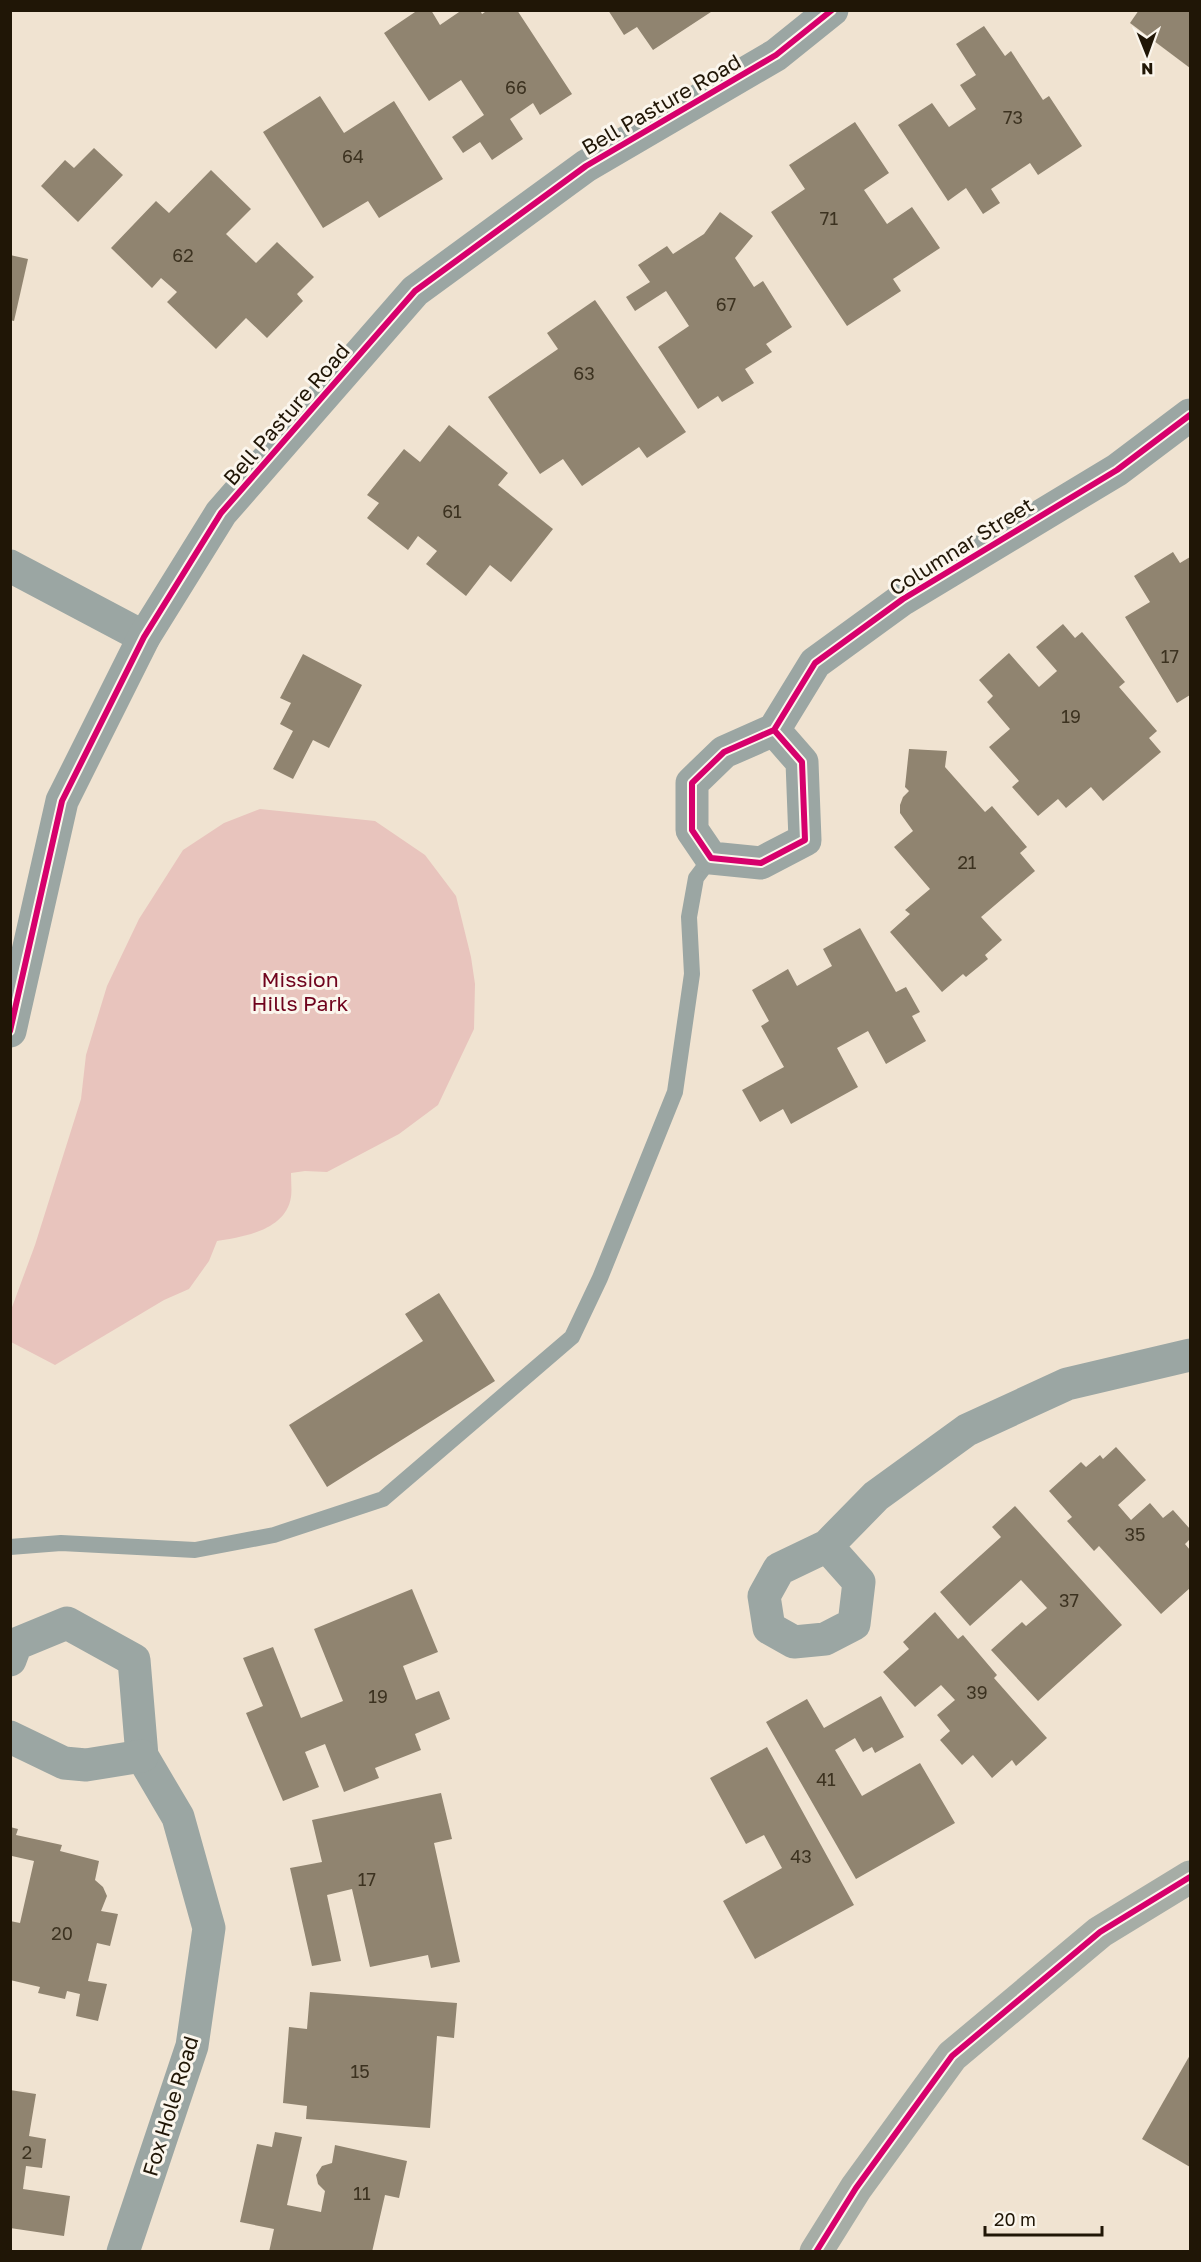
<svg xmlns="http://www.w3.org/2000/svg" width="1201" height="2262" viewBox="0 0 1201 2262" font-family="'Golos Text',sans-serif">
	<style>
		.green { fill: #e8c4bd }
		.building { fill: #908470 }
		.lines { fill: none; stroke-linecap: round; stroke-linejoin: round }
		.lane { stroke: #9ba6a3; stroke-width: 16 }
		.street { stroke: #9ba6a3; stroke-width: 33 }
		.secondary { stroke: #a6ada6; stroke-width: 33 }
		.cycleway-casing { stroke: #fbf6ed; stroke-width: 10 }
		.cycleway { stroke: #d6006c; stroke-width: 6 }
		.labels { text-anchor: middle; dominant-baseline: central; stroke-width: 6; stroke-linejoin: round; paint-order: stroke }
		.number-label { font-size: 18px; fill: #3c3220 }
		.street-label { font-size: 21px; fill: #201606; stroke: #fbf6ed }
		.park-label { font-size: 21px; fill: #6f031d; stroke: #fbf6ed }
	</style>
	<rect width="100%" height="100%" fill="#f0e3d1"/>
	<path class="green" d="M260,809l115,12 50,34 31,41 15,61 4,27 -1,45 -36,76 -39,29 -72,38 -22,-1 -14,2c0,8 1,17 0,24 -5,33 -47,40 -74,44l-8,20 -20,28 -25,11 -109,65 -44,-23v-32l24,-65 46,-146 5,-44 21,-69 32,-67 44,-69 41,-27z"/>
	<g class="building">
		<path d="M418,10h13l9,15 22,-15h18l2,4 6,-4h29l55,84 -32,21 -7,-12 -23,16 13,20 -31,21 -12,-18 -17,11 -11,-16 32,-22 -23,-35 -32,21 -45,-68z"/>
		<path d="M608,10h106l-61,40 -16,-23 -13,8z"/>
		<path d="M1139,10h51v58l-60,-45z"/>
		<path d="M984,26l21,30 6,-5 32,49 6,-4 33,50 -44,29 -8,-12 -39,26 9,14 -17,11 -17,-26 -18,13 -50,-76 34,-22 17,24 27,-18 -16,-24 16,-10 -20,-31z"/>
		<path d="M320,96l24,37 50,-32 49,78 -64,39 -11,-17 -45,27 -60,-96z"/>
		<path d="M855,122l34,51 -25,17 23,34 25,-17 28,41 -47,31 8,12 -54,35 -76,-114 34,-23 -16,-24z"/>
		<path d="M94,148l29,27 -45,47 -37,-36 24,-26 9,8z"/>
		<path d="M211,170l40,39 -25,25 30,29 21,-21 37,35 -17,17 6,7 -36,37 -21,-20 -30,31 -49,-47 10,-10 -16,-14 -9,10 -41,-40 45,-47 13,12z"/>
		<path d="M720,212l33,24 -18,22 19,29 9,-6 29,46 -26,17 6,8 -27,17 9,14 -32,19 -4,-6 -20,13 -40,-62 31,-21 -23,-35 -31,20 -9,-14 24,-15 -12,-17 29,-19 6,8 31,-20z"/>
		<path d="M10,255l18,4 -14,62 -4,-1z"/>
		<path d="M595,300l91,132 -39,26 -8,-11 -57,39 -19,-27 -23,15 -52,-77 70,-48 -11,-16z"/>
		<path d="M449,425l59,48 -10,12 55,44 -42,53 -21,-17 -24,31 -40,-32 11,-13 -19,-15 -10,14 -41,-32 12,-15 -12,-8 37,-46 16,13z"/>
		<path d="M1173,552l7,11 10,-6v138l-13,8 -52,-86 25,-15 -16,-26z"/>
		<path d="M1063,624l12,14 7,-6 43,50 -6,5 38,44 -8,7 12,14 -58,49 -12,-14 -25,21 -8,-9 -20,17 -26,-29 7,-6 -30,-34 21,-18 -23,-27 6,-6 -14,-16 30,-27 30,34 18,-16 -21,-24z"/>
		<path d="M303,654l59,31 -33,63 -16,-8 -20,39 -20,-10 20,-38 -13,-7 11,-21 -11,-5z"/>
		<path d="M909,749l38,2 -2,16 40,45 7,-6 35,41 -7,6 15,18 -54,46 21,23 -17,15 3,4 -22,18 -3,-3 -21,18 -52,-60 20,-18 -5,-4 25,-21 -36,-42 19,-16 -13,-18v-8l3,-8 6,-6 -4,-4z"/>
		<path d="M860,928l36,64 10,-5 14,25 -8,4 14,25 -40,23 -18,-33 -31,17 21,39 -67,37 -8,-15 -23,13 -18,-32 42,-23 -23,-41 8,-5 -17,-31 36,-21 9,17 35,-20 -9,-17z"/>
		<path d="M439,1293l56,88 -168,106 -38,-62 134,-84 -18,-27z"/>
		<path d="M1116,1447l30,33 -28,25 13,15 19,-17 13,15 10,-8 17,19v10l-5,5 5,6v38l-29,26 -62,-68 -5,5 -27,-30 5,-4 -23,-26 32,-29 5,5 14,-12 3,4z"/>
		<path d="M1015,1506l107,119 -84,76 -47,-51 31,-28 4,4 21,-18 -26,-28 -51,46 -30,-34 61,-55 -9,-10z"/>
		<path d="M412,1589l26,63 -35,14 13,34 23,-9 11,28 -35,15 6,16 -46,18 4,10 -35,14 -19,-48 -20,8 14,35 -36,14 -37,-88 17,-7 -20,-48 30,-11 28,71 42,-17 -29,-72z"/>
		<path d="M935,1612l23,27 5,-4 34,40 -3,3 53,60 -31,28 -4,-6 -20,18 -19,-23 -11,10 -22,-25 10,-9 -13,-16 18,-15 -14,-15 -26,22 -32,-35 26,-23 -6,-7z"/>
		<path d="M881,1696l23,41 -29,16 -3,-6 -9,5 -8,-14 -20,12 27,46 58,-33 35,60 -99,56 -90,-157 41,-23 17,29z"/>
		<path d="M767,1747l87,158 -99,54 -32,-58 59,-33 -18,-33 -18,9 -36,-66z"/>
		<path d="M441,1793l11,46 -18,4 26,119 -29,6 -3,-13 -58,12 -18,-78 -25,6 14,66 -29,5 -22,-98 32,-6 -10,-42z"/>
		<path d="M10,1827l8,2 -2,6 46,10 -2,6 39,10 -4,19 8,7 4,9 -6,15 17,3 -8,32 -13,-3 -9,38 19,3 -9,37 -22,-5 4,-22 -13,-3 -2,8 -27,-6 2,-6 -30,-7v-59l10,2 14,-62 -22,-5 -2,5z"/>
		<path d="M310,1992l147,11 -3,35 -17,-2 -7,92 -124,-9 1,-13 -24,-3 6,-76 18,2z"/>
		<path d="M1190,2055v112l-48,-28z"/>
		<path d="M10,2090l26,4 -7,42 17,3 -4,29 -16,-2 -3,23 47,7 -6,40 -54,-8z"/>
		<path d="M275,2132l27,5 -15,68 34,7 4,-21 -7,-7 -2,-9 6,-9 10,-3 3,-18 72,16 -8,37 -14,-3 -13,57h-103l5,-23 -34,-7 17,-78 15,3z"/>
	</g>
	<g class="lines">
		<path class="lane" d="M10,1547l51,-4 134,7 79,-15 109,-36 189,-162 28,-59 75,-186 17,-118 -3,-57 7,-39 15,-20"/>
		<g class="street">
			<path d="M10,566l134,71"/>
			<path d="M774,730l28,32 3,78 -44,23 -50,-5 -19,-28v-47l32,-31 50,-22 41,-67 88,-64 214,-129 73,-55"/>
			<path d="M10,1031l52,-230 82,-164 77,-124 194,-222 171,-125 190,-111 56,-45"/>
			<path d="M827,1546l32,36 -5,42 -29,15 -31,3 -25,-14 -5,-32 15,-27 48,-23 49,-50 91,-66 100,-46 123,-29"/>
			<path d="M10,1660l6,-16 51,-21 67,37 8,96 36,61 31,111 -17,118 -69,206"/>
			<path d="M10,1737l54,26 22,2 56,-9"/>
		</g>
		<path class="secondary" d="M816,2252l40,-64 96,-132 148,-124 90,-55"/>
		<g class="cycleway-casing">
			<g id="cycleway">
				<path d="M774,730l28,32 3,78 -44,23 -50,-5 -19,-28v-47l32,-31 50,-22 41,-67 88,-64 214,-129 73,-55"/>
				<path d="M10,1031l52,-230 82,-164 77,-124 194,-222 171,-125 190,-111 56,-45"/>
				<path d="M816,2252l40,-64 96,-132 148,-124 90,-55"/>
			</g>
		</g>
		<use href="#cycleway" class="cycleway"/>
	</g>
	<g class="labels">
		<g class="number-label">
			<text x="516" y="87">66</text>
			<text x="1013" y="117">73</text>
			<text x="353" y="156">64</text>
			<text x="829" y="218">71</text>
			<text x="183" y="255">62</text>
			<text x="726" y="304">67</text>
			<text x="584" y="373">63</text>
			<text x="452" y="511">61</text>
			<text x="1170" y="656">17</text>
			<text x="1071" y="716">19</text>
			<text x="967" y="862">21</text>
			<text x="1135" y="1534">35</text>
			<text x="1069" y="1600">37</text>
			<text x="977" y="1692">39</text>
			<text x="378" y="1696">19</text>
			<text x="826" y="1779">41</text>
			<text x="801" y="1856">43</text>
			<text x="367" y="1879">17</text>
			<text x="62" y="1933">20</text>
			<text x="360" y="2071">15</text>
			<text x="27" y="2152">2</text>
			<text x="362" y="2193">11</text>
		</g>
		<g class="street-label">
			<text transform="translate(661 104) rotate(-30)">Bell Pasture Road</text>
			<text transform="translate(286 414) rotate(-49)">Bell Pasture Road</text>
			<text transform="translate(961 546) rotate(-32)">Columnar Street</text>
			<text transform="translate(170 2106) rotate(-73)">Fox Hole Road</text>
		</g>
		<g class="park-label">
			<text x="300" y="979">Mission<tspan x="300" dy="24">Hills Park</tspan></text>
		</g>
	</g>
	<rect width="1201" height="2262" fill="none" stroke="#201606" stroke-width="24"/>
	<g transform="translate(1147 54) rotate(179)" stroke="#fbf6ed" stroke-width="4.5" paint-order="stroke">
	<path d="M0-4.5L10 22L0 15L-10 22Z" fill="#201606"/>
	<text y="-9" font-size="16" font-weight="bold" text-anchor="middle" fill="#201606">N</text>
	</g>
	<path d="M985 2226v9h117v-9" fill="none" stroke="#201606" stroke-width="3"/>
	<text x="994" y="2226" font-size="18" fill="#201606" stroke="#fbf6ed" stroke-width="4.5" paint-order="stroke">20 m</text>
</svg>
